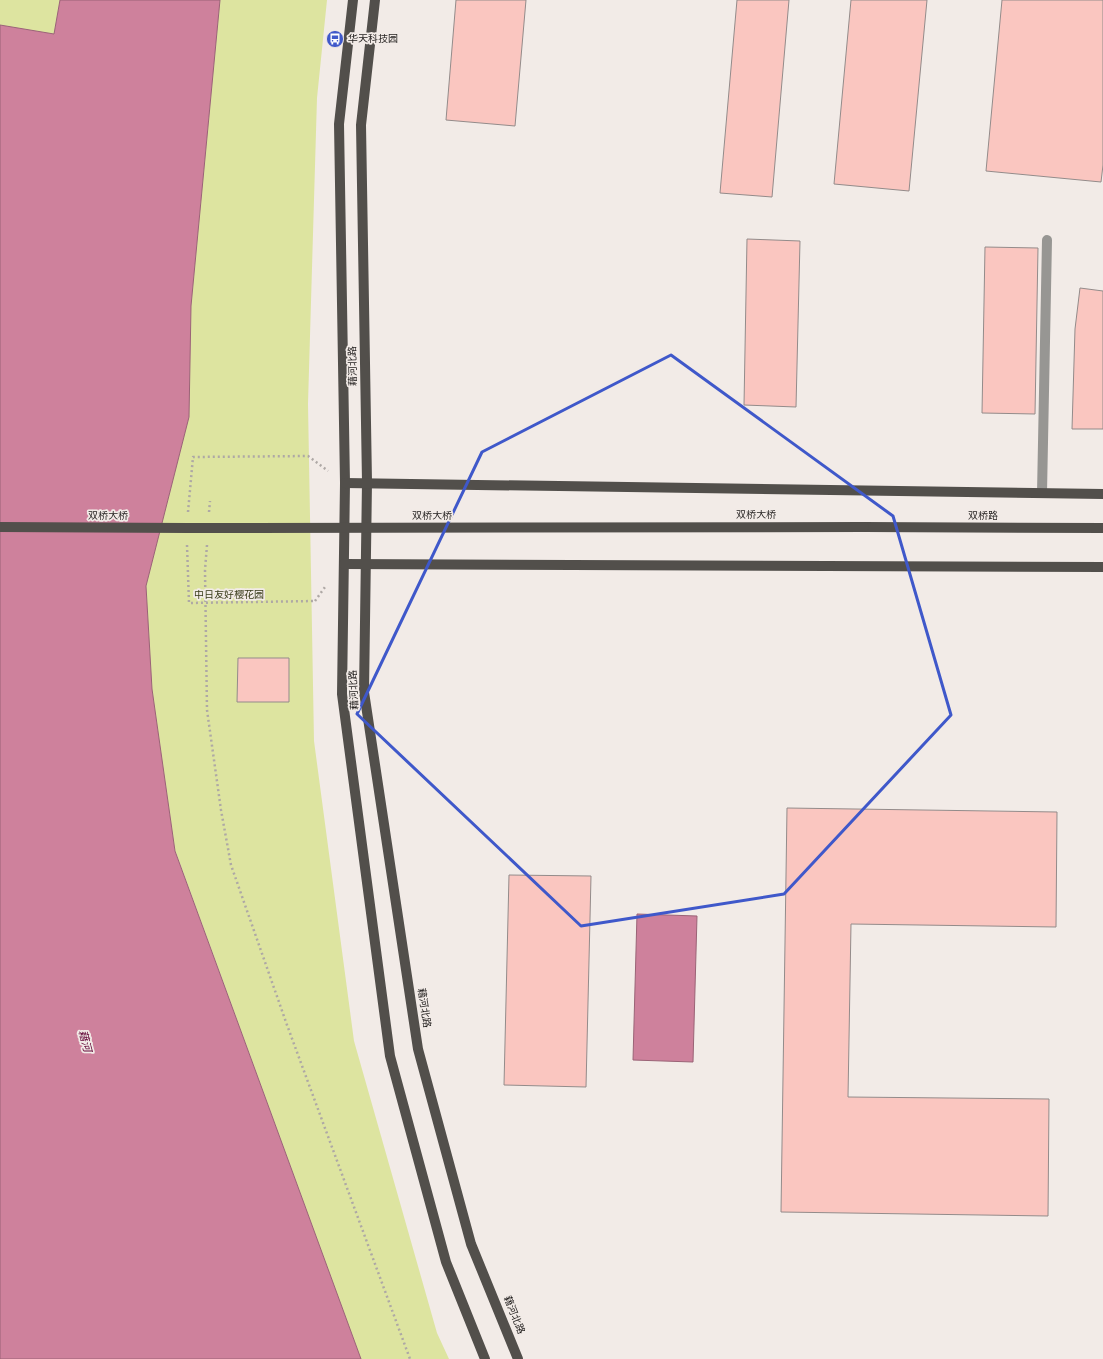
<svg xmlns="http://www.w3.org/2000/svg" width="1103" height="1359" viewBox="0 0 1103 1359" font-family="'Fira Sans Condensed','Noto Sans SC',sans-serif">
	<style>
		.green { fill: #dde4a0 }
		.water { fill: #ce819c; stroke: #9a6376 }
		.building { fill: #fac6c0; stroke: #938b8a }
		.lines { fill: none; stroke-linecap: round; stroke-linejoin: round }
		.path { stroke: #aea8a5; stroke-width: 2.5; stroke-dasharray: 2 3; stroke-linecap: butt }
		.minor { stroke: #979693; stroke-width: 10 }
		.major { stroke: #524f4b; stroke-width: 10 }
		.path-bridge { stroke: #aea8a5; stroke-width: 2.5; stroke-dasharray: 2 3; stroke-linecap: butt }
		.major-bridge { stroke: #524f4b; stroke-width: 10 }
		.marked { fill: none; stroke: #3f58ca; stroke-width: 3; stroke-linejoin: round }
		.labels { text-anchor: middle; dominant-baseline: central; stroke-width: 3.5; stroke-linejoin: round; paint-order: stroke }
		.poi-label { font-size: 10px; fill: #201d1c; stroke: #f2ebe7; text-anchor: start }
		.street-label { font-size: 10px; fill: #201d1c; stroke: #f2ebe7 }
		.park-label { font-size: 10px; fill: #373a18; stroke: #f2ebe7 }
		.water-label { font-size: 11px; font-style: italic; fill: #600033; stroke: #f2ebe7 }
	</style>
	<rect width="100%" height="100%" fill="#f2ebe7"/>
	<g class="green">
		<path d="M0,0h60l-6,34 -54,-9z"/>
		<path d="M220,0h107l-10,98 -9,306 6,337 40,300 83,292 12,26h-88l-186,-509 -23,-161 -6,-103 43,-169 2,-111z"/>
	</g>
	<g class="water">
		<path d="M60,0h160l-29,306 -2,111 -43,169 6,103 23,162 186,508h-361v-1334l54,9z"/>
		<path d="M637,914l60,2 -4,146 -60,-2z"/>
	</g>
	<g class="building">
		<path d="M456,0h70l-11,126 -69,-6z"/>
		<path d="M737,0h52l-17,197 -52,-4z"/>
		<path d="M851,0h76l-18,191 -75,-7z"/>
		<path d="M1002,0h101v165l-2,17 -115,-11z"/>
		<path d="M747,239l53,2 -4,166 -52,-2z"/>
		<path d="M985,247l53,1 -3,166 -53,-1z"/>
		<path d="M1080,288l23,3v138h-31l3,-100z"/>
		<path d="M238,658h51v44h-52z"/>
		<path d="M787,808l270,4 -1,115 -205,-3 -3,173 201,2 -1,117 -267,-4z"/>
		<path d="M509,875l82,1 -5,211 -82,-2z"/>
	</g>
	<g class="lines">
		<g class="path">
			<path d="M188,512l5,-55 115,-1 20,15"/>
			<path d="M209,512l1,-11"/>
			<path d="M207,545l-2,25 2,140 14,100 10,55 56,160 123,334"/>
			<path d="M315,601l10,-14"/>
		</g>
		<path class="minor" d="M1042,493l5,-253"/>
		<g class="major">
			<path d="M353,0l-14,124 6,359 -3,211 48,362 56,206 39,97"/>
			<path d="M375,0l-14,125 6,357 -3,210 54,357 53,195 47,115"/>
			<path d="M345,483l758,11"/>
			<path d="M864,527l239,1"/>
			<path d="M344,564l759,3"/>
		</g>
		<path class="path-bridge" d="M187,545l2,58 126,-2"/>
		<path class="major-bridge" d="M0,527l186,1 678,-1"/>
	</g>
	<path class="marked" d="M671,355l222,161 58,199 -167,179 -203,32 -224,-212 125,-262z"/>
	<defs>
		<g id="bus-disc" transform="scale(0.9)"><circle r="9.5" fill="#3f58ca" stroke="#f2ebe7"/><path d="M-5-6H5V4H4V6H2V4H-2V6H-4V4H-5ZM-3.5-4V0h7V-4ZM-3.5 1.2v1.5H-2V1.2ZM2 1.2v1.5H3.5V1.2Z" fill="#fff"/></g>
	</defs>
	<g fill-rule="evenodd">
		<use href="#bus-disc" x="335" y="39"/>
	</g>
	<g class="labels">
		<g class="poi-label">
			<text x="348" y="39">华天科技园</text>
		</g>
		<g class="street-label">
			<text transform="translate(353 366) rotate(-91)">藉河北路</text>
			<text x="756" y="515">双桥大桥</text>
			<text x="108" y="516">双桥大桥</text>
			<text x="432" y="516">双桥大桥</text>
			<text x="983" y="516">双桥路</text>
			<text transform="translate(354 690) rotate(-93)">藉河北路</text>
			<text transform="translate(424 1008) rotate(81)">藉河北路</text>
			<text transform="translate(514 1315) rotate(68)">藉河北路</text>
		</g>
		<g class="park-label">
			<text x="229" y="595">中日友好樱花园</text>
		</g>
		<g class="water-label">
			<text transform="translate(85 1041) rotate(75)">藉河</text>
		</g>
	</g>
</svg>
